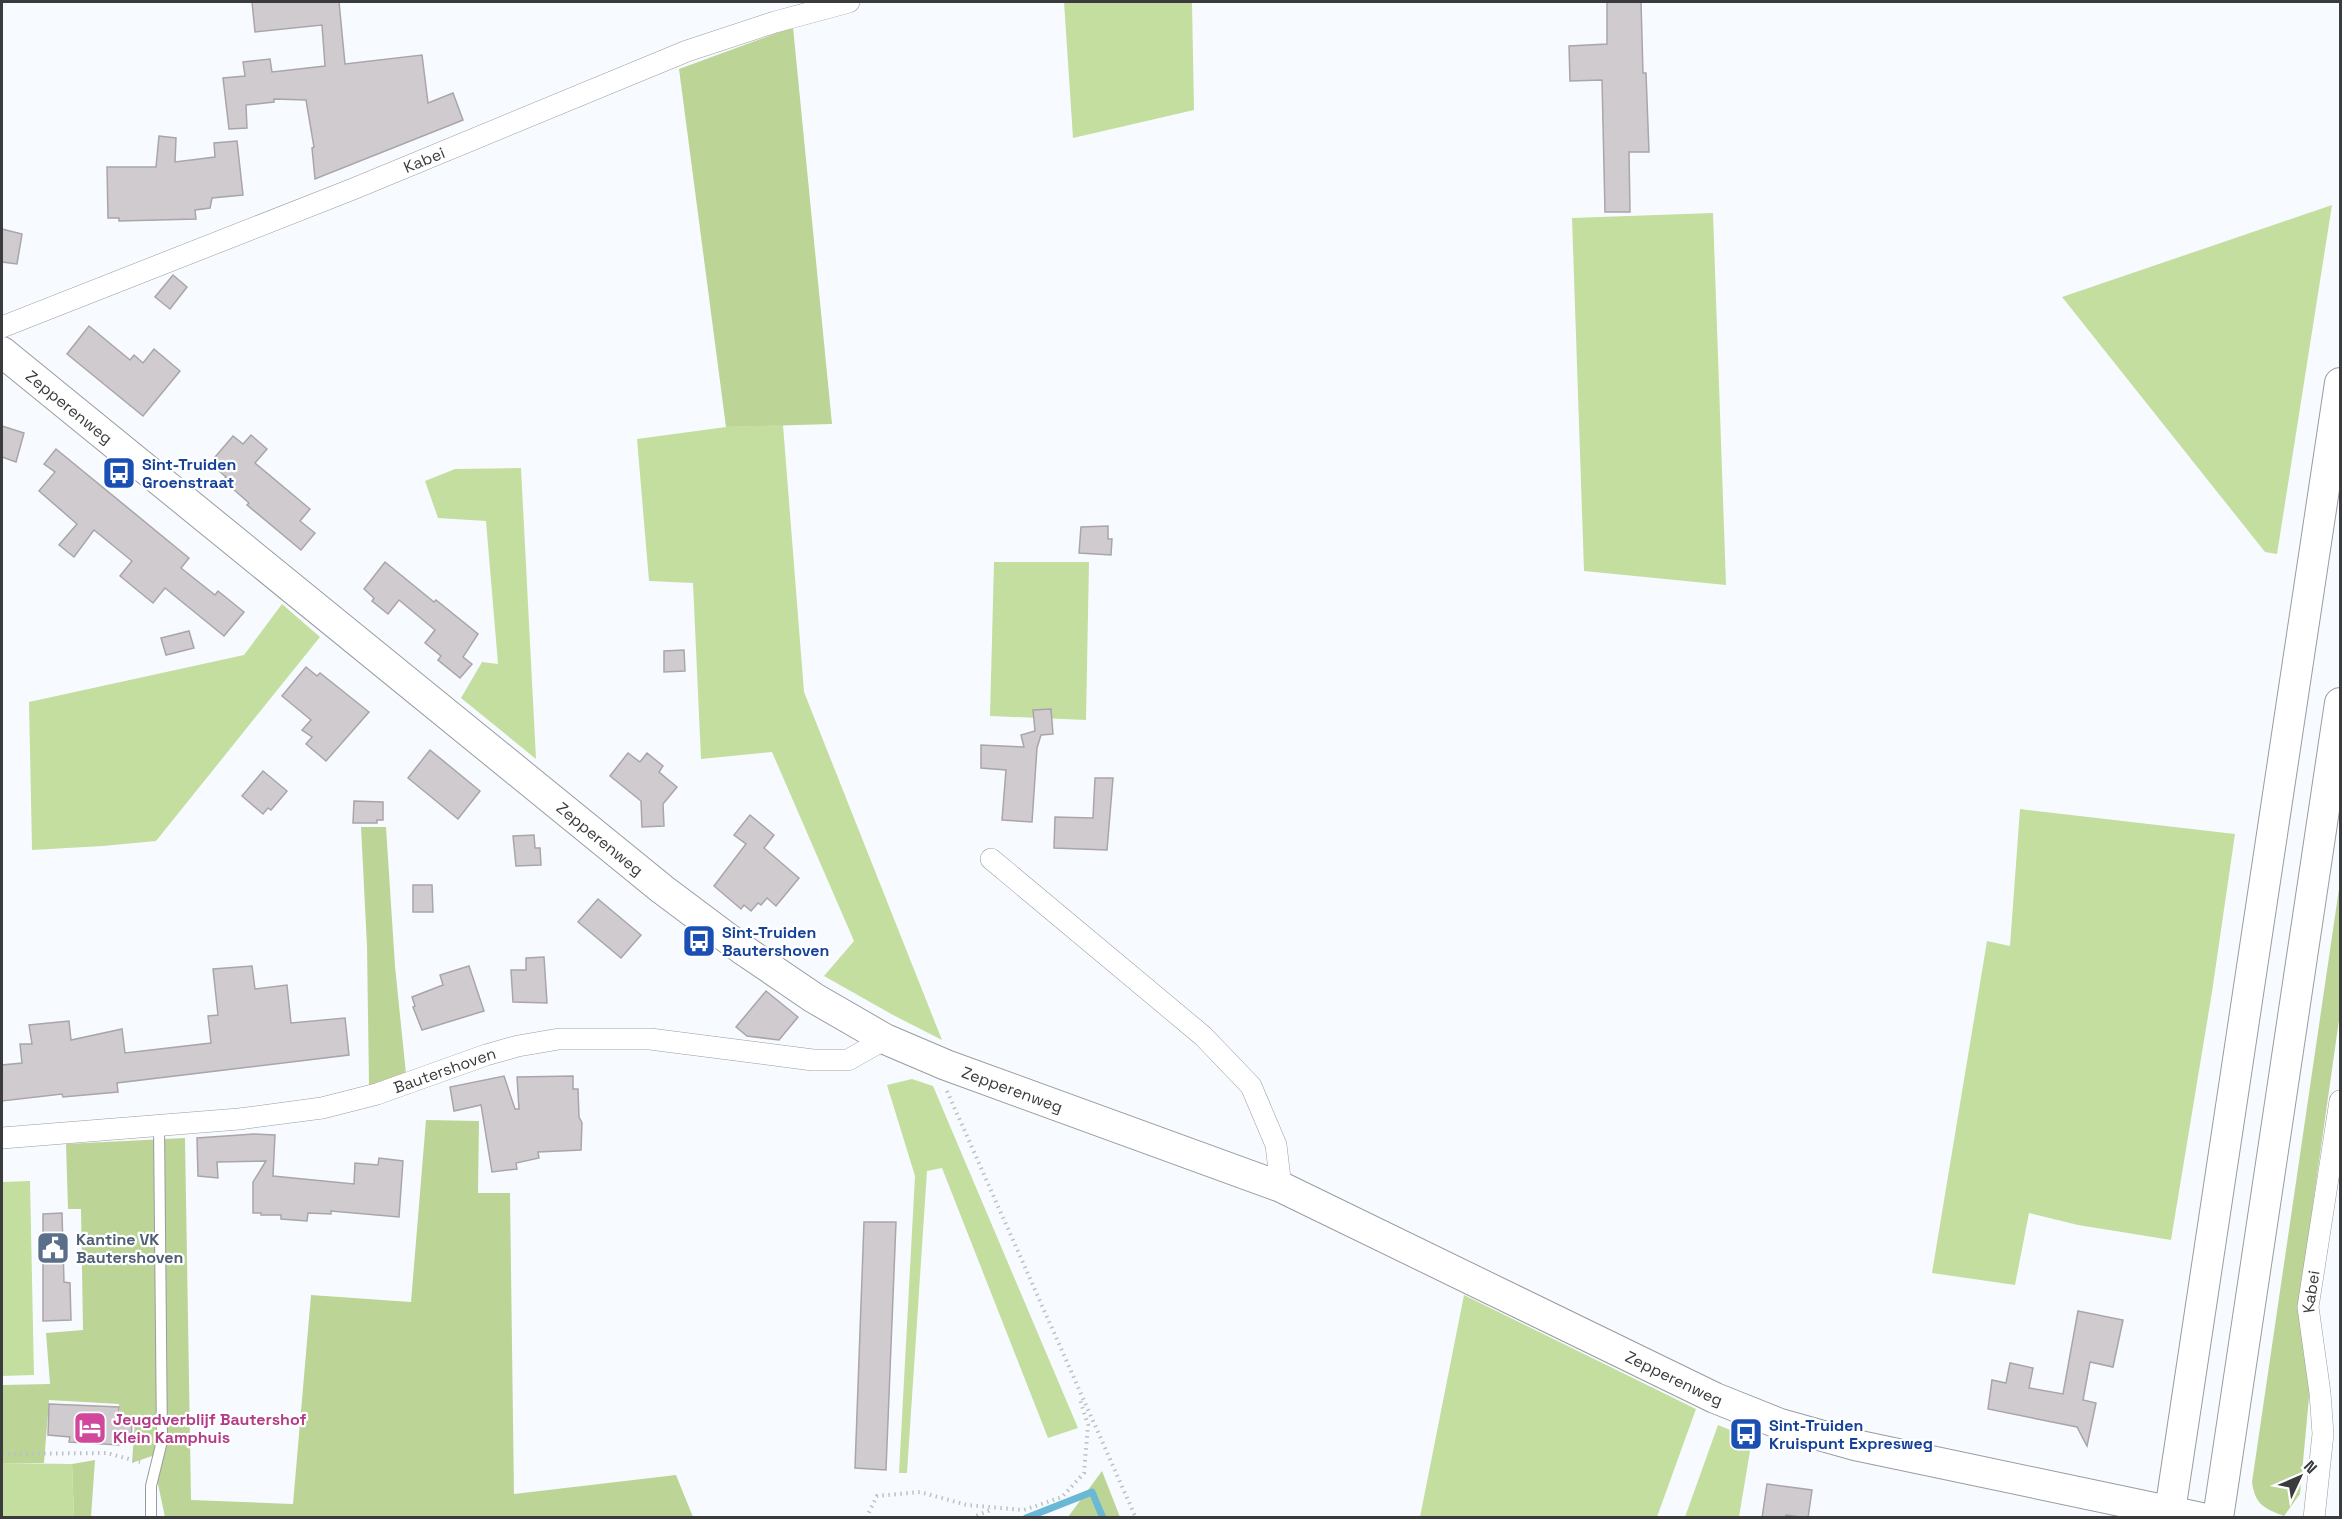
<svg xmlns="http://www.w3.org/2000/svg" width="2342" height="1519" viewBox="0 0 2342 1519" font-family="'Space Grotesk',sans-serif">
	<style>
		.green { fill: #c4dea0 }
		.forest { fill: #bcd597 }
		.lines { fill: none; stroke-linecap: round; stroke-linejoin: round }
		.stream { stroke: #6ab8d5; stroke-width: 7 }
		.building { fill: #d0cbcf; stroke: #a9a5a9; stroke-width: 1.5 }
		.lane-casing { stroke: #989c9f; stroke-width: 12 }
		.street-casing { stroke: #989c9f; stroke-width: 22 }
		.secondary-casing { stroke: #989c9f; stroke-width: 32 }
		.path { stroke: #bdc0c3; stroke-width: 4; stroke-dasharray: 1.5 4.5; stroke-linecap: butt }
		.lane { stroke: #fff; stroke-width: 10 }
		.street { stroke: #fff; stroke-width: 21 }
		.secondary { stroke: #fff; stroke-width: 30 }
		.labels { text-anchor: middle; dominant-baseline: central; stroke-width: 4.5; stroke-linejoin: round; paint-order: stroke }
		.street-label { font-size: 16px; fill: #393b3c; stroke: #fff }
		.transit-label { font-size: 16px; font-weight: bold; fill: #164399; stroke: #fff; text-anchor: start }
		.service-label { font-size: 16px; font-weight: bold; fill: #4e5e75; stroke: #fff; text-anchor: start }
		.hotel-label { font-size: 16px; font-weight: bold; fill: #b23c85; stroke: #fff; text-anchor: start }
	</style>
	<rect width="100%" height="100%" fill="#f7fbff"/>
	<g class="green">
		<path d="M1064,2h128l2,108 -121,28z"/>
		<path d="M2332,205l-55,349 -12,-2 -203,-255z"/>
		<path d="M1713,213l13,372 -142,-14 -12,-353z"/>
		<path d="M783,425l21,267 138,348 -49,-25 -69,-39 30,-35 -82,-189 -71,7 -8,-176 -44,-2 -12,-142 89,-12z"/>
		<path d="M521,468l15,291 -75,-61 21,-36 16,2 -12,-143 -48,-3 -13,-37 30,-12z"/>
		<path d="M994,562h95l-3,158 -96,-4z"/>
		<path d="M282,604l38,33 -164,204 -53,5 -71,4 -3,-148 215,-47z"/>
		<path d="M2020,809l215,25 -23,158 -41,248 -93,-15 -49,-12 -14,72 -83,-12 55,-332 23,5z"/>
		<path d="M912,1079l21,7 145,342 -30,10 -106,-270 -15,3 -20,302h-8l16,-297 -28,-91z"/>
		<path d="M30,1181l4,194 -32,1v-194z"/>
		<path d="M1464,1295l232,114 -39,108h-237z"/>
		<path d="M1718,1425l34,14 -13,78h-54z"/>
		<path d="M2,1463l70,1 2,53h-72z"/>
	</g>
	<g class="forest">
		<path d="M793,27l39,397 -106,3 -47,-358z"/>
		<path d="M361,827h25l9,139 11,108 -37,12 -2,-140z"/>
		<path d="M2340,882v131l-40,283 1,38 9,53 -10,107 -16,22c-21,-8 -29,-12 -32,-34z"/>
		<path d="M426,1120l53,1 -1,72h32l4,301 162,-19 17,42h-528l-13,-61 -20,7 3,-44h-14l-2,-15 -70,-4 -5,63h-42v-78l48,-1 -4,-51 37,-3 -2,-121h-13l-2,-65 119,-6 6,362 102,4 18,-209 100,7z"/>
		<path d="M95,1460l-4,57h-17l-2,-53z"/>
		<path d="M1102,1471l18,46h-52z"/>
	</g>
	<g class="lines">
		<path class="stream" d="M1026,1518l66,-26 11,26"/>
	</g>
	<g class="building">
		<path d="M252,2h87l6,62 77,-9 6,48 25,-10 10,27 -148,59 -3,-31 2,-1 -8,-47 -32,-1v3l-28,3 1,23 -18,1 -6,-51 22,-2 -2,-14 27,-3 2,13 53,-6 -3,-41 -67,7z"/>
		<path d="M1607,2h34l2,71h3l3,79h-20l1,60h-25l-3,-132 -32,1 -1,-35 38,-2z"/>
		<path d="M159,136l17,2 -1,24 40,-5 -1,-14 23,-2 6,54 -31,3 -2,10 -15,2 1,9 -77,2v-3h-11l-1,-51h49z"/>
		<path d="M2,229l20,5 -5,30 -15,-2z"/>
		<path d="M173,275l14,12 -17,22 -15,-12z"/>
		<path d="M89,326l41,34 4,-5 9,8 11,-14 26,22 -37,45 -76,-62z"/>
		<path d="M2,426l22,7 -8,29 -14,-5z"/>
		<path d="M251,435l16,14 -12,14 55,46 -10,12 15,12 -14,17 -54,-45 2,-2 -26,-23 3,-3 -16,-14 23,-27 10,8z"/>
		<path d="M56,449l133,109 -8,10 34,27 3,-4 26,21 -20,24 -59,-48 -12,15 -33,-27 12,-15 -38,-31 -20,27 -15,-12 18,-21 -38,-33 16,-19 -11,-8z"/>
		<path d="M1108,526v13h4l-1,16 -32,-2 2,-26z"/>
		<path d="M385,562l49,40 2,-2 42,34 -15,23 9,7 -12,14 -22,-18 3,-4 -16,-13 10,-13 -36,-30 -11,14 -16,-13 2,-3 -10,-9z"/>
		<path d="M189,631l5,17 -28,7 -5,-17z"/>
		<path d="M684,650l1,21 -21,1v-21z"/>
		<path d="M306,667l11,9 3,-3 49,39 -43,49 -20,-17 6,-7 -10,-7 9,-10 -29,-24z"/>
		<path d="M1051,709l2,25 -12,1 -4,13 -5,74 -30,-2 4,-50 -25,-2v-23l43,2 -3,-12 14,-4 -2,-21z"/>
		<path d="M430,750l50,41 -22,28 -50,-41z"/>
		<path d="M628,753l12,9 7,-9 16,13 -4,6 18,15 -14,17 1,22 -22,1 -1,-26 -31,-25z"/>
		<path d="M263,771l24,20 -16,19 -3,-2 -5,6 -21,-18z"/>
		<path d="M1095,778h18l-6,72 -53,-2 1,-31 38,1z"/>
		<path d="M354,801l29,1v18h-6v3h-24z"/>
		<path d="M750,815l24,20 -10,13 35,30 -23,28 -9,-8 -6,7 -3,-2 -7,8 -7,-6 -3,4 -27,-23 32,-42 -12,-9z"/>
		<path d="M534,835l1,13h5l1,17 -25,1 -3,-30z"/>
		<path d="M413,885h19l1,27h-20z"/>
		<path d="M598,899l43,36 -20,23 -43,-36z"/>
		<path d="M544,957l3,46 -34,-1 -2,-32h15v-12z"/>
		<path d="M252,966l3,23 32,-4 4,38 54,-5 4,37 -232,28 1,9 -55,5 -1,-3 -60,7v-36l20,-2 -2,-19h12l-3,-19 40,-4 2,19 51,-11 3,24 86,-10 -3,-27 10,-1 -5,-46z"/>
		<path d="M469,966l15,45 -62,19 -9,-23 2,-1 -3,-9 31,-12 -3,-10z"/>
		<path d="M766,991l32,26 -19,23 -32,-4 -11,-9z"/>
		<path d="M504,1076l11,33h4l-2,-32 56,-1v13h5l1,28 3,6 -1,27 -43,2 1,6 -23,5 1,6 -25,3 -11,-67 -27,6 -4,-24z"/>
		<path d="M254,1134l21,1 -2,41 81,8 1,-21 23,2 1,-7 24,3 -4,56 -68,-6v3l-23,-1 -1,8 -26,-2v-4h-20v-2h-8v-31l13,-21 -49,1 1,16 -20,-2 -1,-38z"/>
		<path d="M62,1213l2,69 6,1 1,37 -28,1v-107z"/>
		<path d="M864,1222h32l-10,248 -31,-2z"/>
		<path d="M2078,1311l45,9 -10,47 -23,-5 -7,38 13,3 -9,43 -10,-19 -89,-18 4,-29 14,3 4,-20 23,5 -4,20 34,6z"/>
		<path d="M49,1404l70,3 -1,14h14l-1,21 -12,-1v4l-50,-3 1,-5 -22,-2z"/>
		<path d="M1767,1484l45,6 -4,28 -22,-3 -1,3h-23z"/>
	</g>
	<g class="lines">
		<g class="lane-casing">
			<path id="lane" d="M151,1518v-32l11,-45 -3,-316"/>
		</g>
		<g class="street-casing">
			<g id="street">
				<path id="s1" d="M2,327l351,-138 334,-138 88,-29 74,-20"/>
				<path d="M991,859l212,177 48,50 25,59 5,42"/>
				<path id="s2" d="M2,1138l237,-19 83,-11 55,-14 109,-39 32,-9 41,-7h91l163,21h35l37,-21"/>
				<path id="s3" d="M2314,1518l9,-84 -3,-41 -12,-86 32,-206"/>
			</g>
		</g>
		<g class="secondary-casing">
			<g id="secondary">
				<path id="s4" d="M2,352l660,537 80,60 72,49 71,41 61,26 335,122 434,211 65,26 75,21 346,73"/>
				<path d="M2169,1518l171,-1135"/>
				<path d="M2218,1518l122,-815"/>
			</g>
		</g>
		<g class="path">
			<path d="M947,1091l189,427"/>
			<path d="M2,1454l105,-1 33,9"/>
			<path d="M866,1518l11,-22 43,-4 47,13 57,5 38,-13 22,-24 4,-48 -8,-25"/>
			<path d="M971,1518l22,-9"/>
		</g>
		<use href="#lane" class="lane"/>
		<use href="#street" class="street"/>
		<use href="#secondary" class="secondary"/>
	</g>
	<defs>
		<g id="bus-square" transform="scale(1.725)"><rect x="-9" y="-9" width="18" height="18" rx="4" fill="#1a4fb4" stroke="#fff"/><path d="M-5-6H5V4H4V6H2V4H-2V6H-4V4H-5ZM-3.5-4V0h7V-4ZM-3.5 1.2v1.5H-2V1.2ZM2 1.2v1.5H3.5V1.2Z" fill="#fff"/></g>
		<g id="civic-square" transform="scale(1.725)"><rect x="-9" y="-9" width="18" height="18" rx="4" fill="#5c6f8a" stroke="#fff"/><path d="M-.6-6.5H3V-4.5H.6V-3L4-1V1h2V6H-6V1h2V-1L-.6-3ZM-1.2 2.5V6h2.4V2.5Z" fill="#fff"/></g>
		<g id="hotel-square" transform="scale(1.725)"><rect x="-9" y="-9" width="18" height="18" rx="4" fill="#d1479c" stroke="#fff"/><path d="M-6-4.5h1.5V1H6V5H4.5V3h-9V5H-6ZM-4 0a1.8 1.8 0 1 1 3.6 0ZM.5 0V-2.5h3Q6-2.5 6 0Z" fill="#fff"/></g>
	</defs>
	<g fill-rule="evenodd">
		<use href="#bus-square" x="119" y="473"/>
		<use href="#bus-square" x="699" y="941"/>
		<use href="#civic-square" x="53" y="1248"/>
		<use href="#hotel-square" x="90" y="1428"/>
		<use href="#bus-square" x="1746" y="1434"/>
	</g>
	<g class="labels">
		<g class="street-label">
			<text stroke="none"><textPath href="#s1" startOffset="454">Kabei</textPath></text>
			<text stroke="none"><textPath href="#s4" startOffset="87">Zepperenweg</textPath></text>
			<text stroke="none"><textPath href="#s4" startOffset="771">Zepperenweg</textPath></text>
			<text stroke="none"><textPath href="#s2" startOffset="450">Bautershoven</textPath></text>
			<text stroke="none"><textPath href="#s4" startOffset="1257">Zepperenweg</textPath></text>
			<text stroke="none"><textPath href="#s3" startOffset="228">Kabei</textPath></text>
			<text stroke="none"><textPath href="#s4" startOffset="1980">Zepperenweg</textPath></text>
		</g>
		<g class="transit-label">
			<text x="142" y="464">Sint-Truiden<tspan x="142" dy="18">Groenstraat</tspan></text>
			<text x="722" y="932">Sint-Truiden<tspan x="722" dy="18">Bautershoven</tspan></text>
			<text x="1769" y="1425">Sint-Truiden<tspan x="1769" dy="18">Kruispunt Expresweg</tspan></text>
		</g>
		<g class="service-label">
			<text x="76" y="1239">Kantine VK<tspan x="76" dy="18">Bautershoven</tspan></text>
		</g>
		<g class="hotel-label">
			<text x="113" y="1419">Jeugdverblijf Bautershof<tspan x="113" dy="18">Klein Kamphuis</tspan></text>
		</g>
	</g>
	<rect width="2342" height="1519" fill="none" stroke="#393b3c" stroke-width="6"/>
	<g transform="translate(2300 1477) rotate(46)" stroke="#ffffff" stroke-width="4.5" paint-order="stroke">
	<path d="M0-4.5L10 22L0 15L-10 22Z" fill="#393b3c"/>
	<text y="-9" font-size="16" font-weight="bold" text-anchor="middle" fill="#393b3c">N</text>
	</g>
</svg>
